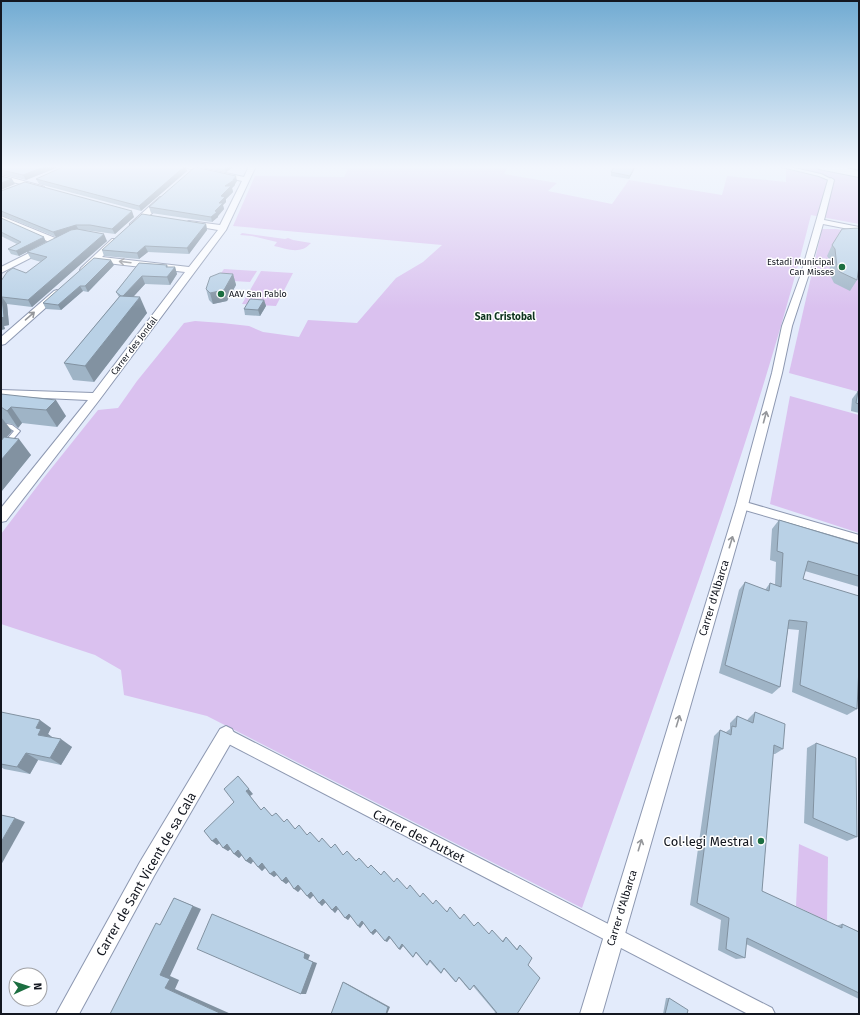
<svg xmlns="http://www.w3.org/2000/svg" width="860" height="1015" viewBox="0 0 860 1015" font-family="'Fira Sans',sans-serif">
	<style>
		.green { fill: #dac1ef }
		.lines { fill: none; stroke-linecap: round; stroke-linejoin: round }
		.service-casing { stroke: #8d98b1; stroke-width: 2 }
		.pedestrian-casing { stroke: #8d98b1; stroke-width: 2 }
		.minor-casing { stroke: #8d98b1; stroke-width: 2 }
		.trunk-casing { stroke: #8d98b1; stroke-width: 2 }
		.service { fill: #fff; fill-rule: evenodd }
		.pedestrian { fill: #fff; fill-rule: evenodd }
		.minor { fill: #fff; fill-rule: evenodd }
		.trunk { fill: #fff; fill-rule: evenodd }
		.wall { fill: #9fb4c6 }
		.shaded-wall { fill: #8292a1 }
		.building { fill: #b9d1e6; stroke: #8292a1 }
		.oneway { stroke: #95979b }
		.poi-dot { fill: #1b6e40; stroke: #fff; stroke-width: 1.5 }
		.labels { text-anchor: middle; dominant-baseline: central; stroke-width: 3; stroke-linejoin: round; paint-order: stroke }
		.far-poi-label { font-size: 9px; fill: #131720; stroke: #fff; text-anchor: end }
		.far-street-label { font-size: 9px; fill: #131720; stroke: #fff }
		.far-neighbourhood-label { font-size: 10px; font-weight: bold; fill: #0d331d; stroke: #fff }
		.street-label { font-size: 11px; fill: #131720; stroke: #fff }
		.near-street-label { font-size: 13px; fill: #131720; stroke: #fff }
		.near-poi-label { font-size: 13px; fill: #131720; stroke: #fff; text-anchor: end }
	</style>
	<rect width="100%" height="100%" fill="#e3ebfb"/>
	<g class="green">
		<path d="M327,166h181l-4,8 53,9 -9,8 64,13 17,-24 93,15 5,-19 59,6v-16h21l52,10v48l-48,-9c-59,236 -149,463 -229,693l-375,-192 -83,-21 -3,-25 -26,-15 -94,-31v-90l41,-54 56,-70 20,-2 19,-27 47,-58 11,-2 27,2 27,3 14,6 36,5 9,-17 49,3 39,-45 27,-16 19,-17 -209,-19 22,-50 89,1 4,-8z"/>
		<path d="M822,229h14l23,4v159l-70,-19z"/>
		<path d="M242,233l43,6 3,-1 5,2 18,3c-11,12 -23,6 -37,3l3,-4 -25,-6 -12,-1z"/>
		<path d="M224,269l33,2 -7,11 -34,-2z"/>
		<path d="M261,271l32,2 -17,33 -34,-2z"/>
		<path d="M790,396l69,19v118l-89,-29z"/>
		<path d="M799,844l29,13 -1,64 -31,-15z"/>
	</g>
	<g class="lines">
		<g class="service-casing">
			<g id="service">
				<path d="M785,166l36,8 12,6 -2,1 -12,-5 -41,-10z"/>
				<path d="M1,423l11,2 8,6 -17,20 -2,1v-6l13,-15 -5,-3 -8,-1z"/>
			</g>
		</g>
		<g class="pedestrian-casing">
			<g id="pedestrian">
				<path d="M742,501l117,34v8l-121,-35 -1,-3 1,-3z"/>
				<path d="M226,728l546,280 3,6h-27l-527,-274 -2,-5 2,-5z"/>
			</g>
		</g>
		<g class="minor-casing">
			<g id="minor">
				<path d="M179,166h14l51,11 5,-11h7l-30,64 -126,169 -94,122 -5,1v-14l87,-108 -87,-4v-6l92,3 92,-121 -87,-10 -11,10h-6l-1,-2 1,-2 31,-29h3l4,2 -17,16 87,10 29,-37 -29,-5 -4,-2 4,-2 31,4 22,-44z"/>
				<path d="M1,175l41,11 2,1 -4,2 -39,-10z"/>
				<path d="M831,178l3,2 -10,40 35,7v4l-36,-7 -15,53 -16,49 -10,47 -34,132 -146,509h-22l156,-509 36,-132 10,-47 18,-49 28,-97z"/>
				<path d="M160,197h6l1,2 -31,29h-6v-4z"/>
				<path d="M1,216l59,24 1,2 -4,2h-3l-53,-23z"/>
				<path d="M43,246h3l4,2 -49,25v-6z"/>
				<path d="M57,290l5,3 -2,2 -55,49 -4,1v-8l53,-46z"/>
				<path d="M226,726l6,3 3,6 -3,6 -78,135 -75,138h-23l84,-152 80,-133z"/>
			</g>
		</g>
		<g class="trunk-casing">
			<path id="trunk" d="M814,166h24l21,5v6l-40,-8z"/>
		</g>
		<use href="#service" class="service"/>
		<use href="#pedestrian" class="pedestrian"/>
		<use href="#minor" class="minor"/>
		<use href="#trunk" class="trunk"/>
	</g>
	<g class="wall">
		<path d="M1,166h60l-35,14 -25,-6z"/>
		<path d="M202,166h33l-9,6z"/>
		<path d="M636,166l-7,13 -18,-3v-4z"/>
		<path d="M187,171l-46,40 -102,-27 -3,-5z"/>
		<path d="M237,181l-2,3v1l-3,3 1,4 -7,7v3l-3,3 1,4 -6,7v1l-6,5 -61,-9 -2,-6z"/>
		<path d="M1,191l133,26 -19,17 -23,-3 -9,-1 24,11 -75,66 -25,-3 2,21 -5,1 1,3 -4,1v-49l25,-8 15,-11 -10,-3 -4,-7 31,-15h-2l-55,-22z"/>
		<path d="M1,218l45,24 -27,14 -8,-2 -3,-5 9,-5 -16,-8z"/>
		<path d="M206,224l1,6 -18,24 -41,-2 -9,7 -35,-3 -2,-6z"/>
		<path d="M832,245l25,35 -7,11 -16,-8 -3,-6 -2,-18 -2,-3z"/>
		<path d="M139,263l28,2 1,2h7l2,7 -7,11 -25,-1 -12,12 14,17 -53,69 -21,-2 -9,-17 55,-66 -3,-5z"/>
		<path d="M114,265l-26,27 -5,-1 -22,19 -15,-1 -3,-6z"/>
		<path d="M233,274l3,11 -9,16 -14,3 -4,-4 -3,-11z"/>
		<path d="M264,300l2,6 -6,10 -15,-1 -1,-6z"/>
		<path d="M858,391h1v22l-8,-2 1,-12z"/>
		<path d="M1,394l65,22 -9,11 -35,-4 -4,5 -6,-4 -7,-1 7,8 -5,6 24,18 -30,37z"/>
		<path d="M779,520l80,24v43l-54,-16 -2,8 54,130 -10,6 -55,-23 7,-62 -11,-1 -8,58 -8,7 -53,-21 20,-83 6,-8 20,8 5,-7 5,2 1,-23 -6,-2 2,-31z"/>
		<path d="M1,712l50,16 -3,6 4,3 20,10 -11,18 -23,-5 -8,14 -26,-5 -3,-2z"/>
		<path d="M755,712l28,37 -8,5h-2l-11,137 74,35 6,-2 17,8v67l-113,-55 -1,14 -9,1 -18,-9 3,-30 -31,-15 24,-169 6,-6 6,2 4,-3v-6l7,-7 10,5 1,-2z"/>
		<path d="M816,743l41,94 -10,4 -43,-18 3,-75z"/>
		<path d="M253,794l-3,2 11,14 241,131 4,-4 11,12 1,-2 2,-2 8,20 -11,49h-23l1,-2 -22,-26 -3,4h-1l-10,-12 -4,4 -11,-13 -3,5 -11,-12 -3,4 -11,-13 -3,5 -10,-12 -3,4 -10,-12 -3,4 -10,-11 -4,4 -10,-12 -3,5 -9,-12 -3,4 -10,-11 -3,4 -10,-11 -3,4 -9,-11 -3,4 -9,-11 -3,4 -9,-11 -3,3 -9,-9 -3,2 -9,-9 -3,3 -4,-4 -5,-6 -2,3 -5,-3 -4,-6 -3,3 -5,-4 -4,-5 -2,2 -9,-8 -2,2 -13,-14z"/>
		<path d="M666,998h3l18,16h-24z"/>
	</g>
	<g class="shaded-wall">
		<path d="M46,166h15l-35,14 -3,-5z"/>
		<path d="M185,166h1l1,5 -46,40 -2,-5z"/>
		<path d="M225,166h10l-9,6 -1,-5z"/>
		<path d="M635,166h1l-7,13 1,-3z"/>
		<path d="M236,176l1,5 -2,3v1l-3,3 1,4 -7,7v3l-3,3 1,4 -6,7v1l-6,5 -1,-5 4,-6 10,-25 8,-6z"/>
		<path d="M12,179l3,5 -14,6v-7z"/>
		<path d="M132,211l2,6 -19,17 -3,-5z"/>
		<path d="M206,224l1,6 -18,24 -2,-6z"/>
		<path d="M76,225l3,5 -23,7 -3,-5z"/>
		<path d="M104,234l3,7 -75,66 -4,-7z"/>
		<path d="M44,237l2,5 -27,14 -3,-5z"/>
		<path d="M145,246l3,6 -9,7 -2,-6z"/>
		<path d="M111,260l3,5 -26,27 -3,-6z"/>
		<path d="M175,267l2,7 -7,11 -3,-8z"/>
		<path d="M233,274l3,11 -9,16 -14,3 -3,-11z"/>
		<path d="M142,276l3,8 -19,21 -4,-8z"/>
		<path d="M80,286l3,5 -22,19 -3,-5z"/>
		<path d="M2,297l5,7 2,21 -5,1 1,3 -4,1z"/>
		<path d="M140,297l7,16 -53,69 -9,-16z"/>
		<path d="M264,300l2,6 -6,10 -2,-6z"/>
		<path d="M56,400l10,16 -9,11 -11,-17z"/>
		<path d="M11,407l11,16 -4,5 -11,-17z"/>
		<path d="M1,417l11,14 -11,13z"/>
		<path d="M19,439l12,16 -30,37v-32z"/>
		<path d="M40,720l11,8 -3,6 4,3 -14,-2 -2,-7z"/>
		<path d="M61,739l11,8 -11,18 -11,-7z"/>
		<path d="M26,753l12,7 -8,14 -13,-7z"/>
		<path d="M238,776l15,18 -3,2 15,19 -19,-24z"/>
		<path d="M15,818l10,4 -24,43v-23z"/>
		<path d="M216,838l5,4 -4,3 -5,-4z"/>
		<path d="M227,844l5,4 -4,3 -5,-3z"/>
		<path d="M238,850l5,4 -4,4 -5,-4z"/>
		<path d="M250,857l4,3 -3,4 -5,-3z"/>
		<path d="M262,863l4,4 -4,4 -4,-4z"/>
		<path d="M274,871l4,3 -4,3 -4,-3z"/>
		<path d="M286,877l4,4 -4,3 -4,-3z"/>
		<path d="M298,885l4,3 -4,4 -4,-3z"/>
		<path d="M311,892l3,3 -4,4 -3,-3z"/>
		<path d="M174,898l27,11 -31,67 9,4 -4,9 56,25h-9l-57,-26 -5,-13z"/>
		<path d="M323,899l3,3 -4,4 -3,-3z"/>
		<path d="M336,906l2,3 -3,4 -3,-3z"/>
		<path d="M212,914l98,41 -2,5 9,3 -11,31h-5l3,-36z"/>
		<path d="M349,914l2,2 -3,4 -3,-2z"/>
		<path d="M362,921l2,2 -4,5 -2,-2z"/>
		<path d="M375,929l2,2 -4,4 -2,-2z"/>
		<path d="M389,936l1,2 -3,4 -2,-1z"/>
		<path d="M402,944l1,2 -3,4 -1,-1z"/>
		<path d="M343,982l3,1 44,24 -3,7h-1z"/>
	</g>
	<g class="building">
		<path d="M1,166h45l-23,9 -22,-5z"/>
		<path d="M65,166h120l-46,40 -103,-27z"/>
		<path d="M615,166h20l-5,10 -19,-4z"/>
		<path d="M195,167l41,9 -3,4h1l-9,6h6l-10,10 4,1 -6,6h4l-8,8 2,1 -6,5 -62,-10z"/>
		<path d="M1,176l11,3 -11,4z"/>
		<path d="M25,182l107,29 -20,18 -22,-4h-14l-23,7 -52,-21v-20z"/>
		<path d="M142,214l64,10 -19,24 -42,-2 -8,7 -35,-3z"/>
		<path d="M1,218l43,19 -28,14 -8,-2 13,-7 -20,-10z"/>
		<path d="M859,228v38l-2,14 -17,-8 -3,-5 -2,-18 -3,-4 10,-16z"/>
		<path d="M77,229l27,5 -76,66 -26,-3 2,20 -3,1v-37l6,-9 6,-4 13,5 21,-16 -20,-5 44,-22z"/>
		<path d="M94,258l17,2 -26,26h-5l-22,19 -15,-2z"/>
		<path d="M139,263l28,2 -1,2h9l-8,10 -25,-1 -19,20h-2l-5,-4z"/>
		<path d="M220,273l13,1 -9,16 -14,3 -4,-4 4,-12z"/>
		<path d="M120,296l20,1 -55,69 -21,-3z"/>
		<path d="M250,299l14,1 -6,10 -14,-1z"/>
		<path d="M858,391h1v13l-3,-1z"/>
		<path d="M1,394l55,6 -10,10 -35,-3 -4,4 -6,-4z"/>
		<path d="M4,437l15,2 -18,21v-19z"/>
		<path d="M779,520l80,24v32l-51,-15 -5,18 56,17v70l-2,43 -57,-24 7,-63 -18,-2 -9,67 -55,-22 20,-83 24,9 1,-8 11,4 2,-34 -6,-2z"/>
		<path d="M1,712l39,8 -4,8 5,1 -3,6 23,4 -11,19 -24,-5 -9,14 -16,-3z"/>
		<path d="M755,712l30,12 -2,25 -9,-4 -12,146 80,37v-4l17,8v61l-112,-55 -2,20 -19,-9 3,-31 -32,-15 23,-173 11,5 1,-9 4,1 1,-11 16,7z"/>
		<path d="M816,743l40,15 1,79 -44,-19z"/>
		<path d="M238,776l11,13 -3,2 15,19 3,-3 8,9 4,-3 8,9 3,-3 8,10 4,-4 8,10 3,-3 9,10 3,-4 9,10 4,-4 8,11 4,-4 9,10 3,-3 9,10 3,-3 10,10 3,-4 10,11 3,-4 10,11 3,-4 10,12 3,-4 10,11 3,-4 11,12 3,-5 10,12 4,-5 10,12 4,-4 11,12 3,-4 11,12 3,-5 11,13 3,-5 12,13 -4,7 12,13 -23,36h-21l1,-1 -23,-28 -4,5 -11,-13 -3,5 -12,-14 -3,5 -11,-13 -3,5 -11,-13 -3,5 -11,-13 -3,5 -10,-13 -4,5 -10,-12 -4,4 -9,-12 -4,5 -9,-12 -4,4 -9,-12 -4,4 -9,-11 -4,4 -8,-11 -4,4 -9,-11 -4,4 -8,-12 -4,4 -8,-10 -4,3 -8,-11 -4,4 -8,-10 -4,4 -8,-11 -4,4 -7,-10 -4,4 -7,-10 -4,3 -8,-10 30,-29 -10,-13z"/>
		<path d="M1,815l14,3 -14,24z"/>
		<path d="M174,898l19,8 -33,69 10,4 -5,9 57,26h-112l46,-91 4,2z"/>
		<path d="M212,914l93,39 -1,5 9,4 -12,32 -104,-45z"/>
		<path d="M343,982l45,25 -2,7h-55z"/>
		<path d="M669,998l19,12 -1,4h-22z"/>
	</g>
	<defs><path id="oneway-shaft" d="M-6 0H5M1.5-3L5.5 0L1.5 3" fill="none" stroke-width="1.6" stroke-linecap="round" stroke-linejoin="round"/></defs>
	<g class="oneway">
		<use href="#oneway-shaft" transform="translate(125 262) rotate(-173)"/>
		<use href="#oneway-shaft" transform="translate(30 316) rotate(-41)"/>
		<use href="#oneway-shaft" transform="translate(765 417) rotate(-75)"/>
		<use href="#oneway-shaft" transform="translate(731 542) rotate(-73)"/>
		<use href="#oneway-shaft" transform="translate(678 721) rotate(-73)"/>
		<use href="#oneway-shaft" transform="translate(640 845) rotate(-73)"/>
	</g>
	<linearGradient id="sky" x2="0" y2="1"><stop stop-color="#71abd2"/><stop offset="0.54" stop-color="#f2f6fd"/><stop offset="1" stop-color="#f2f6fd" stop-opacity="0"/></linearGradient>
	<rect width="860" height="309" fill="url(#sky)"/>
	<g class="poi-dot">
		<circle cx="842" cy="267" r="4"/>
		<circle cx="221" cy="294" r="4"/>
		<circle cx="761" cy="841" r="4"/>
	</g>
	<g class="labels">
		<g class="far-poi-label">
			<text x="834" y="262">Estadi Municipal<tspan x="834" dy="10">Can Misses</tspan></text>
			<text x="229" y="294" text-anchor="start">AAV San Pablo</text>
		</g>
		<g class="far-street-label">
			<text transform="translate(134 346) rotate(-53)">Carrer des Jondal</text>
		</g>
		<g class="far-neighbourhood-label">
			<text x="505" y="317">San Cristobal</text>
		</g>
		<g class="street-label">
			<text transform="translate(714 598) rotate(-73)">Carrer d'Albarca</text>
			<text transform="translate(622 908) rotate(-73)">Carrer d'Albarca</text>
		</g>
		<g class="near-street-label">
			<text transform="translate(419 836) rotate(27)">Carrer des Putxet</text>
			<text transform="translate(146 874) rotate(-60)">Carrer de Sant Vicent de sa Cala</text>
		</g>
		<g class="near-poi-label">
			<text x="753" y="841">Col·legi Mestral</text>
		</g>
	</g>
	<rect width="860" height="1015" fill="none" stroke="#131720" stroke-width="4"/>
	<g transform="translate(28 987) rotate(87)"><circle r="19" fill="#ffffff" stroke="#a1a2a6"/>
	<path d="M0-3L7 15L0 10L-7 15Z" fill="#1b6e40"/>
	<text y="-6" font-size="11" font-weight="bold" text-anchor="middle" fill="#131720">N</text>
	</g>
</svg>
